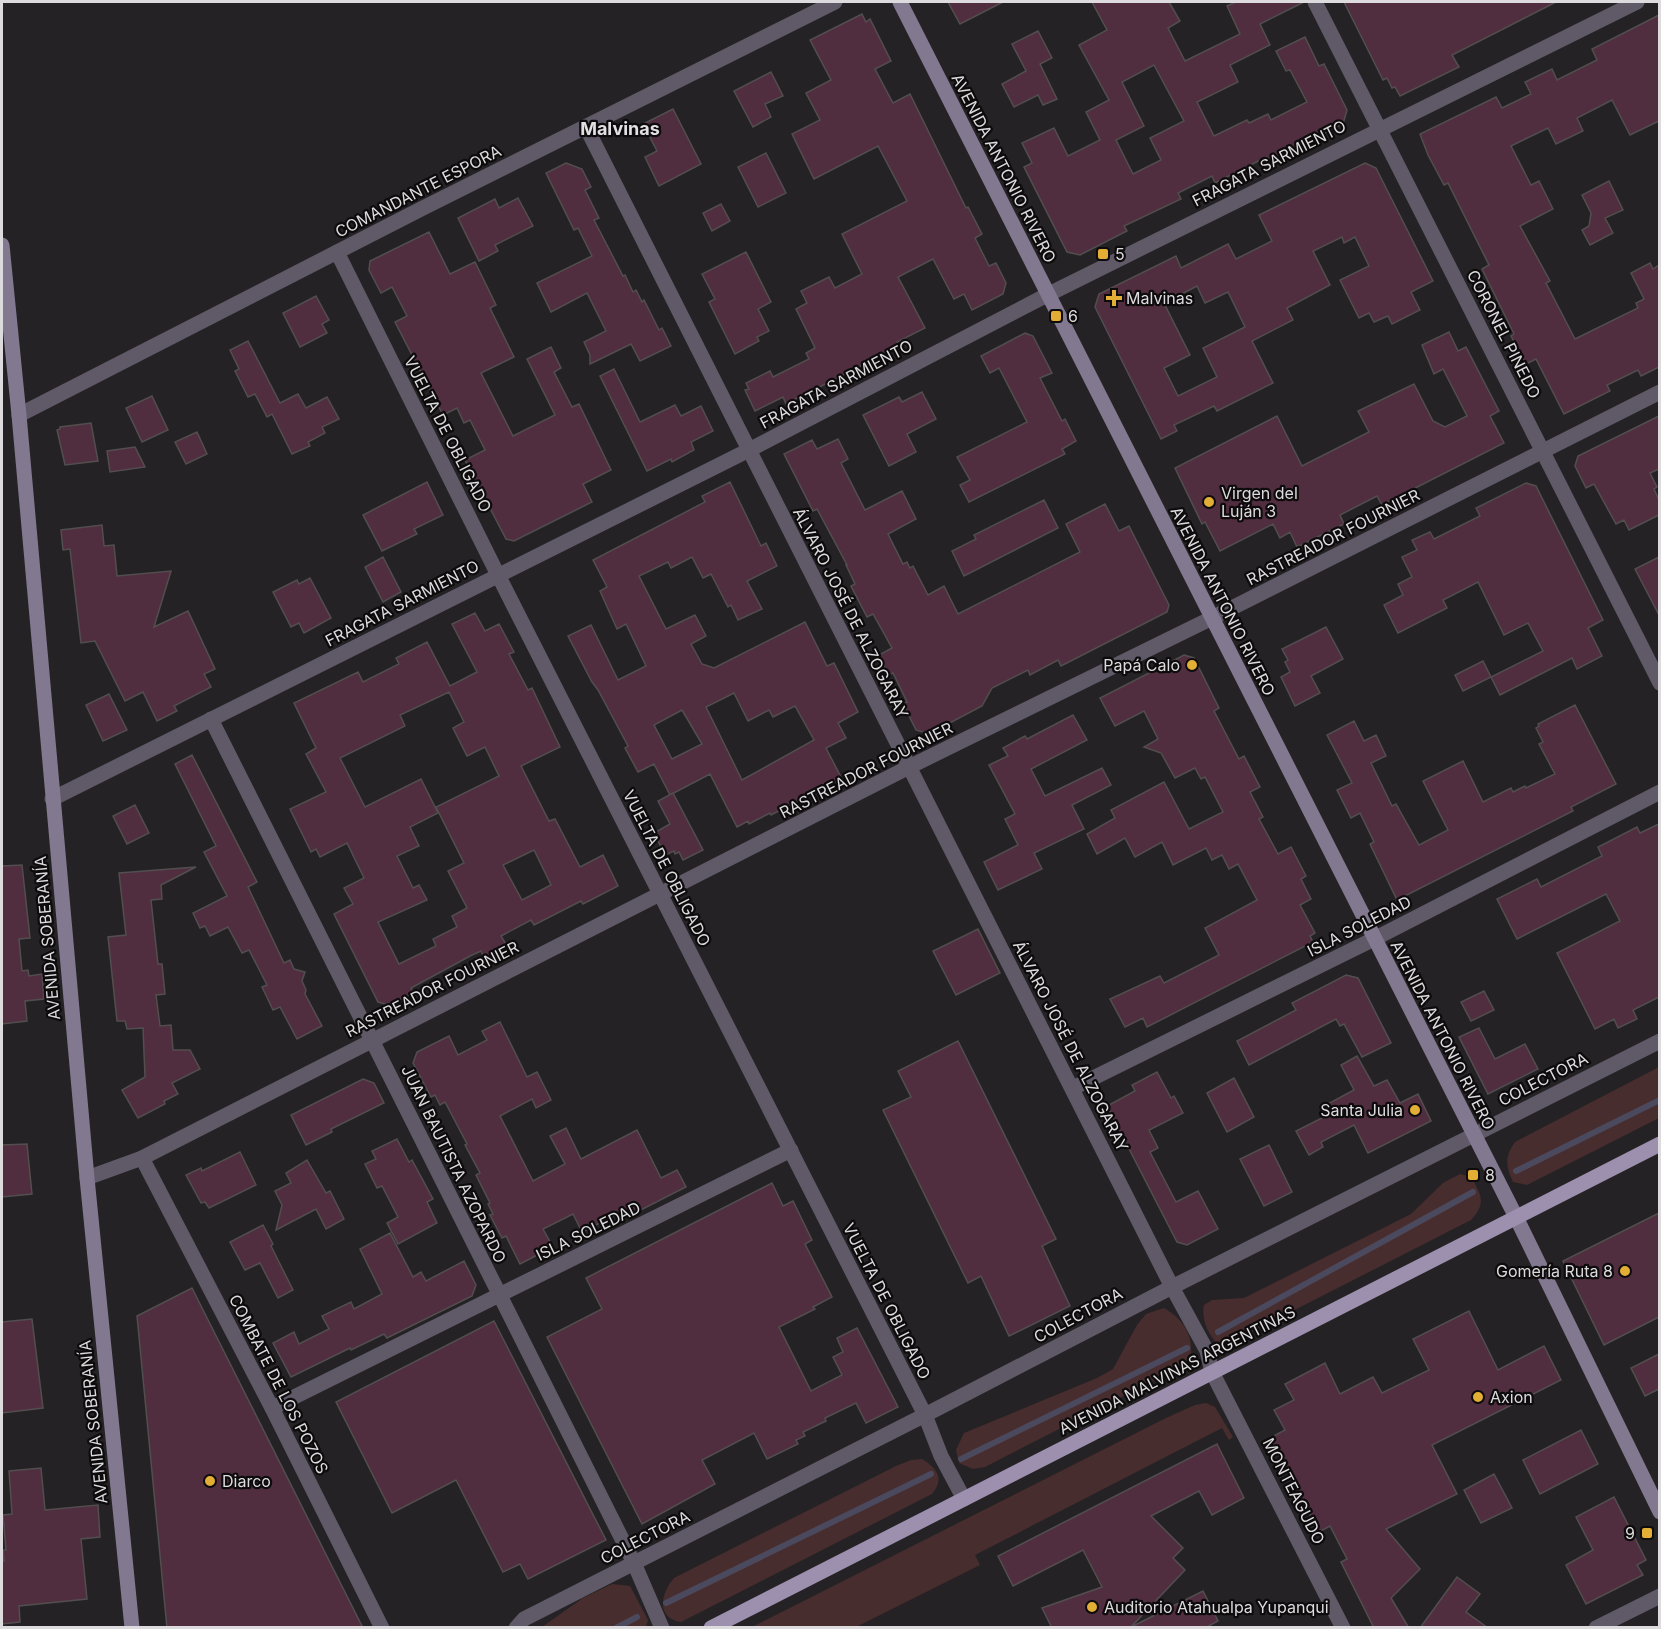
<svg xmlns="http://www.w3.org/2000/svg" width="1661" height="1629" viewBox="0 0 1661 1629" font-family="Inter,sans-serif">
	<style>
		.green { fill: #482d2f }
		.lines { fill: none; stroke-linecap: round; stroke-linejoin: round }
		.stream { stroke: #4b495d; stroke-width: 6 }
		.building { fill: #512e3f; stroke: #524e4f; stroke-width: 1.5; fill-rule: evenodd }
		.street { stroke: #605968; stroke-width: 15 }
		.secondary { stroke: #827890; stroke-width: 15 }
		.primary { stroke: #9d90af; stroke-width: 15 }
		.poi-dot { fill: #e3ae35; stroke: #0d0b0c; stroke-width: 2 }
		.labels { text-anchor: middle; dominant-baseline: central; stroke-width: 4.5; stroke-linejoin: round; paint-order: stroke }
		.street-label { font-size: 16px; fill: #dddbdd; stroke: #0d0b0c }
		.poi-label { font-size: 16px; fill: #dddbdd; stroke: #0d0b0c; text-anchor: start }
		.neighbourhood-label { font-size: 18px; font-weight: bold; fill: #e3e0e3; stroke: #0d0b0c }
	</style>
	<rect width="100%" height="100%" fill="#242224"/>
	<g class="green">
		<path d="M1659,1067v51l-132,67 -14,-3c-7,-15 -9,-25 2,-40z"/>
		<path d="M1460,1174l11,3c10,17 16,26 0,43l-243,124h-10c-10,-9 -17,-25 -14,-39l8,-5 32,-2 167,-84 32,-31z"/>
		<path d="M1164,1308c21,12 31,30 26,54l-205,105 -12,2 -14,-6 -3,-13 8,-17 133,-55 16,-9 24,-44 9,-11z"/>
		<path d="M1206,1403l9,4 18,30 -4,3 -7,-12 -247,127 5,10 -124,62h-104l414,-209 29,-13z"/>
		<path d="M922,1459c15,9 23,20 10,35l-251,128c-26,-4 -20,-29 -7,-44l222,-112 15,-6z"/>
		<path d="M612,1584l18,2 18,34 -2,7h-104l41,-29z"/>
	</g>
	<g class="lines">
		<g class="stream">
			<path d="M1516,1171l144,-71"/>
			<path d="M1218,1332l255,-140"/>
			<path d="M961,1459l226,-111"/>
			<path d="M666,1603l265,-129"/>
			<path d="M616,1628l21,-11"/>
		</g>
	</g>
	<g class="building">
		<path d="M948,2h55l-43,22z"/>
		<path d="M1092,2h77l11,19 -12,7 17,33 55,-27 -13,-28 9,-4h68l-44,22 10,21 -40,20 8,17 -41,20 17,34 33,-16 2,3 19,-9 3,6 36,-18 -17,-32 -4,1 -10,-20 29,-14 14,29 5,-2 23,46 -4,14 -75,37 -2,-4 -51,26 -3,-7 -34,17 3,6 -57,27 3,5 -47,24 -13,-3 -43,-85 8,-4 -10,-20 32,-15 14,28 32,-16 -14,-28 23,-12 -30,-55 28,-15zM1154,65l30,56 -34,17 11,22 -28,14 -17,-34 28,-14 -22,-44z"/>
		<path d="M1344,2h212l-104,53 7,12 -59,29 -5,-9 -3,1 -5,-10 -4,2z"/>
		<path d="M862,14l4,8 4,-3 21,42 -16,8 18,34 17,-9 56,114 2,-1 14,27 -7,4 14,28 7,-3 10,20 -3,11 -31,16 -8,-16 -10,5 -21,-40 -35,18 27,51 -28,14 2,5 -113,57 -3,-7 -28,14 -10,-21 4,-1 -3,-6 24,-12 3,6 36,-18 -3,-6 9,-5 -19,-39 11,-6 -6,-12 28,-14 6,11 27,-14 -20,-40 65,-33 -29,-55 -64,33 -22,-45 28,-14 -14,-27 25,-13 -21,-40z"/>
		<path d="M1659,15v106l-29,14 -18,-35 -35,18 6,13 -27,13 -8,-16 -37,18 20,39 8,-4 14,28 -33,17 30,55 -4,2 29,56 63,-31 -2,-5 8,-4 -13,-26 19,-10 3,6 6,-4v102l-18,9 -3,-6 -31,15 3,6 -46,23 -28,-55 -10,5 -15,-28 3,-2 -32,-65 7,-4 -41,-82 -4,2 -16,-30 -8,-21 76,-37 6,11 29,-14 -6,-12 27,-13 5,11 40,-20 -5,-11z"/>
		<path d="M1038,31l14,27 -12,6 17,35 -14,6 -5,-10 -24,12 -12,-23 24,-13 -14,-27z"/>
		<path d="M771,72l12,24 -18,8 6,13 -18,10 -19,-36z"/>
		<path d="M673,109l28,55 -42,22 -14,-29 12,-6 -14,-27z"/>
		<path d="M766,153l20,40 -28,14 -20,-40z"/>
		<path d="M566,163l16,6 9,18 -6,3 14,28 -5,2 29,56 2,-1 8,17 3,-2 6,12 2,-2 15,30 3,-2 9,18 -31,15 -9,-17 -41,20v-9l-6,-13 22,-11 -19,-38 -36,19 -14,-29 55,-27 -14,-28 -4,2 -28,-57z"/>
		<path d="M1365,163l11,5 57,113 -22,11 9,18 -28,14 -4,-8 -14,6 -5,-9 -10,5 -19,-38 29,-14 -14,-29 -11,6 -2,-6 -29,14 17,34 -43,23 6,12 -41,21 21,42 -56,28 -3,-5 -40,19 3,6 -16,8 -66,-132 4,-13 77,-38 5,12 47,-24 8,15 36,-18 -13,-26zM1197,286l8,17 23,-11 17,35 -42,21 14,29 -39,19 -14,-28 26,-13 -26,-52z"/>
		<path d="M1609,181l14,29 -18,8 8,15 -23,12 -8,-15 7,-4 2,-13 -9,-18z"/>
		<path d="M518,198l15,28 -38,19 3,6 -19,10 -21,-43 37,-19 4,9z"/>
		<path d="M721,204l9,17 -18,10 -9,-18z"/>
		<path d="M429,232l21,42 25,-12 21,43 -6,3 24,49 -33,16 32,63 42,-21 -28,-56 24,-12 10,21 -7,4 18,35 7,-3 32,66 -28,14 9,18 -78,39 -8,-2 -41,-79 20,-10 -15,-30 -6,3 -7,-15 -14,7 -48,-93 12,-6 -15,-29 -11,6 -12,-23 1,-9z"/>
		<path d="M746,252l25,50 -13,7 11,22 -12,6 2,4 -24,13 -26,-52 6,-3 -13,-25z"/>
		<path d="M316,296l13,24 -7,4 5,9 -27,14 -17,-34z"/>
		<path d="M1449,332l9,19 8,-4 33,64 -9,5 14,27 -122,62 -5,-9 -37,19 4,9 -47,23 -7,-15 -10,6 -7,-14 -53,27 -15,-29 -3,2 -27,-56 102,-52 25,50 67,-34 -11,-21 56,-27 19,37 12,6 22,-11 -24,-47 -9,5 -12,-29z"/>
		<path d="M1025,333l8,3 19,37 -12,5 22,43 3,-2 11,22 -14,8 3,5 -96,48 -9,-17 10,-5 -13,-23 70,-35 -28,-54 -9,5 -9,-17z"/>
		<path d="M248,341l32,62 18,-9 8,14 21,-11 12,22 -17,8 3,6 -17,9 2,4 -18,8 -20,-40 -5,3 -12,-23 -7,3 -13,-26 4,-2 -9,-19z"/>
		<path d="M614,369l26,53 35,-17 6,11 20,-10 12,25 -22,11 3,8 -22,12 -1,-3 -24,12 -47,-95z"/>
		<path d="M922,392l14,27 -29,15 9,18 -27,14 -26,-51 36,-18 3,5z"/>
		<path d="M152,396l16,34 -26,12 -16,-34z"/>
		<path d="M1659,416v53l-9,4 7,14 -3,2 5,11v15l-30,15 -5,-10 -8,4 -22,-40 -8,4 -11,-22 3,-10z"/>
		<path d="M91,423l7,38 -33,4 -8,-35 3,-1v-2z"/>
		<path d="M197,432l10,22 -21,10 -11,-22z"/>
		<path d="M838,439l10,20 -7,4 24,47 37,-19 14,28 -28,15 15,30 4,-2 3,6 3,-2 15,29 16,-9 14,28 122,-62 -14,-28 39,-20 14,27 10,-5 40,79 -2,7 -106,54 -3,-6 -28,15 -2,-5 -36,18 -10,18 -53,28 -13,-4 -13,-26 4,-2 -14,-29 -5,2 -9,-20 13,-7 -19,-34 -6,3 -16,-31 4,-2 -9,-19h1l-30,-56 -4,2 -29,-57 28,-14 5,9z"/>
		<path d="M135,447l10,20 -35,5 -3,-21z"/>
		<path d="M427,482l16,33 -29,14 3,5 -35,17 -19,-36z"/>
		<path d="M730,482l31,64 5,-3 11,23 -30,15 15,28 -24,11 -7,-15 -3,2 -17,-33 -8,4 -11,-21 -21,11 -3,-6 -29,14 27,53 29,-14 11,21 -15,8 11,20 12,4 91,-46 22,44 7,-3 24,49 -20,11 8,15 -20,10 16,31 -71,36 -1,-2 -21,11 -1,-3 -11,6 -27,-53 -40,21 -16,-31 -16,8 -13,-24 3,-2 -30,-56 -6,-8 -24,-46 23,-11 27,55 28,-14 -20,-42 -9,5 -17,-38 7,-4 -14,-27 112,-58 -3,-6zM734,693l14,28 21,-11 4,7 22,-11 19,34 -72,40 -36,-73zM682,710l20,34 -30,15 -18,-34z"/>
		<path d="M1526,483l10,3 67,134 -15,8 14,28 -25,13 -5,-11 -72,37 -9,-18 52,-26 -15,-28 -24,12 -26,-53 -35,18 4,8 -49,25 -14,-28 19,-10 -5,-11 14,-7 -10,-20 15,-7 -5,-10 18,-8 4,7 46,-23 -4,-8z"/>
		<path d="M1044,500l14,28 -94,48 -12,-25 24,-12 -2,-4z"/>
		<path d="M102,525l2,21 10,-1 3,31 54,-5 -17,56 34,-16 27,58 -11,5 7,13 -37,19 3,5 -20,10 -14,-29 -18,9 -30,-60 -14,2 -11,-94 -7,1 -2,-20z"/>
		<path d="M383,557l18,35 -18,10 -18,-35z"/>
		<path d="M1659,557v58l-24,-46z"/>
		<path d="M310,578l21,40 -27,15 -5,-10 -8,4 -18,-35 24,-12 2,4z"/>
		<path d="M475,613l10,18 14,-7 15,28 -5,2 19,36 4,-2 28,59 -39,19 28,55 6,-2 25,48 23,-12 15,31 -35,18 -2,-3 -47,24 -3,-5 -30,16 6,10 -23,12 -3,-7 -9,4 -61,33 3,5 -25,12 -11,-3 -44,-88 19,-10 -9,-16 20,-10 -17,-35 -27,14 -4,-8 -5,3 -21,-43 36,-17 -20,-38 10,-6 -22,-45 64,-31 5,10 36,-18 -3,-6 31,-16 23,44 27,-14 -25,-48zM449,692l15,30 -11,6 14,28 18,-9 14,29 -63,31 28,56 -16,8 19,37 -15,8 5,11 -24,12 3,7 -37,18 -21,-42 49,-22 -8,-15 -6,3 -16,-32 22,-10 -9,-19 28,-14 -17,-34 -56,28 -25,-49 65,-32 -5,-11zM534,850l17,35 -29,15 -19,-35z"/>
		<path d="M1326,627l17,32 -32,17 9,17 -25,13 -14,-29 9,-5 -5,-10 3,-2 -6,-11z"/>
		<path d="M1184,655l10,3 25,50 -5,3 25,48 5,-3 16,31 -10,5 13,25 -4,2 19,35 13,-7 15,29 -5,3 10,20 -11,6 15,28 -5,3 3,6 -166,85 -4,-9 -18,9 -15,-28 50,-23 4,7 55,-28 -14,-27 52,-28 -19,-36 -9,5 -7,-14 -10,5 -6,-12 -33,17 -11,-23 -27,15 -10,-19 -28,16 -10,-20 28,-16 -4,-8 53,-28 25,47 34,-17 -18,-35 -4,2 -6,-11 -20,10 -14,-25 -17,-6 14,-8 -14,-28 -29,15 -15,-28z"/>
		<path d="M1483,661l8,16 -28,14 -8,-16z"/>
		<path d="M109,694l18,36 -24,11 -17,-36z"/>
		<path d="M1575,705l41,79 -45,23 2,4 -176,89 -27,-56 4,-2 -14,-29 -9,5 -14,-28 15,-7 -25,-48 27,-14 10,20 12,-6 10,21 -15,7 21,43 4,-2 23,41 29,-15 -25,-49 40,-20 20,41 28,-14 2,4 12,-6 1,2 29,-14 -16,-30 4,-2 -7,-14 3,-2 -1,-2z"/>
		<path d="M1073,715l14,25 -56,29 14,27 57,-28 9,17 -39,20 12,24 -50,24 8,16 -44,21 -14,-28 34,-17 -13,-26 10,-5 -26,-49 19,-9 -5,-8 22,-12 2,3z"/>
		<path d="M192,755l65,127 -9,5 36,76 6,-3 4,9 11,3 -3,9 4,9 -1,4 17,32 -25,13 -17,-32 -7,3 -11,-23 5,-2 -18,-35 -7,3 -14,-26 -18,9 -5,-10 -5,2 -7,-15 34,-17 -23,-44 12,-6 -41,-82z"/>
		<path d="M673,793l30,57 -20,10 -4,-8 -4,2 -1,-3 -9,4 -11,-22 16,-9 -12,-23z"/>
		<path d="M135,805l14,28 -22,11 -14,-28z"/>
		<path d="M1659,824v173l-26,13 4,9 -19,9 -4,-9 -19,10 -38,-76 63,-32 -14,-27 -89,45 -20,-40 40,-20 4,8 61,-31 -4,-9 39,-20 3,6z"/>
		<path d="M22,865l8,73 -11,1 3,32 6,-1 1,6 13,-2 2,25 -19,2 2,20 -25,3v-158z"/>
		<path d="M196,867l-35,18 1,14 -11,1 7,64h4l3,30 -9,1 4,31 11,-1 2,25h17l10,19 -28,14 6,11 -14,7 1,3 -27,14 -16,-28 23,-13 -2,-49 -16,1 -2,-8h-8l-9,-84 18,-2 -7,-62z"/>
		<path d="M978,929l22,44 -44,22 -23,-44z"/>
		<path d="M1346,975l12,3 33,65 -29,14 -18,-33 -4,2 -4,-7 -87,46 -12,-24 59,-31 -4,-7z"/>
		<path d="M1484,991l10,19 -23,11 -10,-19z"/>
		<path d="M500,1022l27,55 10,-5 14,28 -15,8 -4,-9 -32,17 33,65 32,-17 -15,-28 16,-8 15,31 56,-29 24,48 16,-8 9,17 -57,29 -3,-6 -44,22 -9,-18 -30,15 10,18 -33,17 -14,-28 -4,2 -12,-23 3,-1 -5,-10 2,-1 -14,-28 4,-2 -15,-28 2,-1 -22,-42 -5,3 -5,-10 -4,2 -18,-34 4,-11 32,-16 9,19 29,-15 -5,-9z"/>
		<path d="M1479,1028l16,31 30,-15 13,25 -50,25 -29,-57z"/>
		<path d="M958,1041l98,198 -14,7 28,60 -61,30 -28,-60 -13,7 -85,-173 28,-13 -13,-26z"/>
		<path d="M1357,1056l17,30 13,-6 13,23 18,-9 13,27 -63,32 -14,-28 -33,17 2,5 -14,8 -13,-24 32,-16 -4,-9 30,-16 -13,-25z"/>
		<path d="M1157,1072l14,26 3,-2 9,17 -34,17 9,18 -8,4 26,50 22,-11 20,38 -31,16 -10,-3 -70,-136 28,-15 -3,-6z"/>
		<path d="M1234,1078l20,39 -27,15 -20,-39z"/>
		<path d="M363,1079l11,4 10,20 -53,26 1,3 -26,13 -15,-30z"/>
		<path d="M397,1139l12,23 3,-2 21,39 -6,3 10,21 -39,21 -11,-21 11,-6 -16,-31 -5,2 -12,-24 11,-5 -4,-8z"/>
		<path d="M27,1144l5,50 -30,3v-52z"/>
		<path d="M1269,1145l23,47 -28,14 -24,-47z"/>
		<path d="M240,1152l16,33 -47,23 -4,-6 -4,1 -15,-28 15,-7 1,3z"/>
		<path d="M307,1160l19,33 4,-2 14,28 -18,10 -10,-20 -40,21 6,-25 -7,-14 16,-8 -5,-10z"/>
		<path d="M772,1183l11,23 10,-5 19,39 -7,4 27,53 -19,10 2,2 -36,18 32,64 31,-16 -9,-18 10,-5 -6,-14 20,-10 41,79 -32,16 -10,-20 -31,15 1,3 -23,11 2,4 -9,4 2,4 -31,15 -13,-26 -52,27 13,24 -73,40 -95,-187 55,-28 -16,-31z"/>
		<path d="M1659,1213v104l-55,28 -41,-84z"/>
		<path d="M263,1225l10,19 -2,2 22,44 -15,8 -18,-35 -15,7 -15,-28z"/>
		<path d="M390,1233l23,44 8,-5 5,9 38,-20 12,24 -4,11 -85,42 -3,-4 -33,16 -1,-2 -59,29 -18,-34 21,-11 5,12 30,-15 -7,-13 29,-14 3,7 28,-15 -22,-45z"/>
		<path d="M192,1288l171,340h-196l-30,-312z"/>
		<path d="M1469,1311l29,59 46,-24 17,34 -129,65 25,49 -71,35 34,40 -29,29 18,30h-35l-33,-66 6,-3 -17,-33 -11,6 -49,-94 15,-8 -11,-20 20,-10 -9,-16 40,-21 15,31 33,-17 9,16 47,-23 -16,-31z"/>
		<path d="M32,1319l11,89 -41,5v-91z"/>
		<path d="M494,1321l112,219 -78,39 -8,-15 -17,8 -47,-92 -64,33 -56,-111z"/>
		<path d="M1659,1354v35l-14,7 -14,-28z"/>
		<path d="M1581,1430l17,34 -58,30 -17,-34z"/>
		<path d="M1217,1444l27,54 -32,17 -13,-24 -48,25 32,32 -10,10 12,12 -54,57 72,-36 15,30 -13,7h-153l-10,-20 60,-21 -19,-37 -70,36 -15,-30z"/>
		<path d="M41,1468l4,42 53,-5 2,32 -19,2 6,60 -68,7 1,16 -18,2v-62l2,-1 -1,-11h3l-3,-35 9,-1 -3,-43z"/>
		<path d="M1494,1474l18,34 -31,15 -17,-33z"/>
		<path d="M1614,1497l32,63 -9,5 6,10 -57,29 -20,-39 27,-15 -17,-33z"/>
		<path d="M1457,1577l23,17 -14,18 22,16h-68z"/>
	</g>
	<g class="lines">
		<g class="street">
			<path d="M1315,2l345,681"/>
			<path d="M586,127l586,1160 35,64 5,21 131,256"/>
			<path d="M337,252l161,323 427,840 16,41 23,43"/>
			<path d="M19,415l404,-207 412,-206"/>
			<path d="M211,719l423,844 28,65"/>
			<path d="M52,799l697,-349 298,-155 590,-293"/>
			<path d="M1073,1088l301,-149 286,-147"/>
			<path d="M142,1158l130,250 110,220"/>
			<path d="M87,1178l55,-20 767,-391 303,-149 448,-226"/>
			<path d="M272,1408l519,-258"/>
			<path d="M516,1628l8,-9 401,-204 247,-128 488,-246"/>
			<path d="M1596,1628l64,-32"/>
		</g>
		<g class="secondary">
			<path d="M900,2l616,1215 144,295"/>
			<path d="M2,245l17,170 68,763 45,450"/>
		</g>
		<path class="primary" d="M711,1628l949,-484"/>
	</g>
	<g class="poi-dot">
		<rect x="1097" y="248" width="12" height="12" rx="3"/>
		<path d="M1111 289h6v6h6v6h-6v6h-6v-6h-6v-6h6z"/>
		<rect x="1050" y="310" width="12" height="12" rx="3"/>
		<circle cx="1209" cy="502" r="6"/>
		<circle cx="1192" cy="665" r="6"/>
		<circle cx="1415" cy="1110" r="6"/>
		<rect x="1467" y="1169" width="12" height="12" rx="3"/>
		<circle cx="1625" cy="1271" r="6"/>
		<circle cx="1478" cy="1397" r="6"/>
		<circle cx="210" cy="1481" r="6"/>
		<rect x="1641" y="1527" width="12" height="12" rx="3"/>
		<circle cx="1092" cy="1607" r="6"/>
	</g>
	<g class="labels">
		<g class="street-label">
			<text transform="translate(1269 163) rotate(-27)">FRAGATA SARMIENTO</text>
			<text transform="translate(1004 168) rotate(63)">AVENIDA ANTONIO RIVERO</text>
			<text transform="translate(418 191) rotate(-27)">COMANDANTE ESPORA</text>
			<text transform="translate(1504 334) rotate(63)">CORONEL PINEDO</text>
			<text transform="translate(836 384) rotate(-28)">FRAGATA SARMIENTO</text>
			<text transform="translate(448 434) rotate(63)">VUELTA DE OBLIGADO</text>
			<text transform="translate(1333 537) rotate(-27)">RASTREADOR FOURNIER</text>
			<text transform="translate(1223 601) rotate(63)">AVENIDA ANTONIO RIVERO</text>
			<text transform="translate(402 603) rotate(-27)">FRAGATA SARMIENTO</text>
			<text transform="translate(851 613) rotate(63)">ÁLVARO JOSÉ DE ALZOGARAY</text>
			<text transform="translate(866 770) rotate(-27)">RASTREADOR FOURNIER</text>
			<text transform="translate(667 868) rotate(63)">VUELTA DE OBLIGADO</text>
			<text transform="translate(1359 926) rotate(-27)">ISLA SOLEDAD</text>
			<text transform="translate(47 938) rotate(-95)">AVENIDA SOBERANÍA</text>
			<text transform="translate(432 989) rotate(-27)">RASTREADOR FOURNIER</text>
			<text transform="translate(1443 1035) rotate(63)">AVENIDA ANTONIO RIVERO</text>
			<text transform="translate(1071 1046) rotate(63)">ÁLVARO JOSÉ DE ALZOGARAY</text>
			<text transform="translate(1543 1079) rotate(-27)">COLECTORA</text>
			<text transform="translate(454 1164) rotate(64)">JUAN BAUTISTA AZOPARDO</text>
			<text transform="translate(588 1231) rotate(-26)">ISLA SOLEDAD</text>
			<text transform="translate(887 1301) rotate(63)">VUELTA DE OBLIGADO</text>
			<text transform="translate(1078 1315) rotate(-28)">COLECTORA</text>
			<text transform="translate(1177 1370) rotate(-27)">AVENIDA MALVINAS ARGENTINAS</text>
			<text transform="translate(279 1384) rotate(63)">COMBATE DE LOS POZOS</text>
			<text transform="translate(93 1422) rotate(-96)">AVENIDA SOBERANÍA</text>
			<text transform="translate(1294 1491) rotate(63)">MONTEAGUDO</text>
			<text transform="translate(645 1537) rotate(-27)">COLECTORA</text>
		</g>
		<g class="poi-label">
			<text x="1115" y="254">5</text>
			<text x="1126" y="298">Malvinas</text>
			<text x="1068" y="316">6</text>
			<text x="1221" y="493">Virgen del<tspan x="1221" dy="18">Luján 3</tspan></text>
			<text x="1180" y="665" text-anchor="end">Papá Calo</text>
			<text x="1403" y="1110" text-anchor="end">Santa Julia</text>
			<text x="1485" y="1175">8</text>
			<text x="1613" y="1271" text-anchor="end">Gomería Ruta 8</text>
			<text x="1490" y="1397">Axion</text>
			<text x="222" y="1481">Diarco</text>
			<text x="1635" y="1533" text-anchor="end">9</text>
			<text x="1104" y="1607">Auditorio Atahualpa Yupanqui</text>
		</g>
		<g class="neighbourhood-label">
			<text x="620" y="128">Malvinas</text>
		</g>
	</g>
	<rect width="1661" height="1629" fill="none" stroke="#dddbdd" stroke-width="6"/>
</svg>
